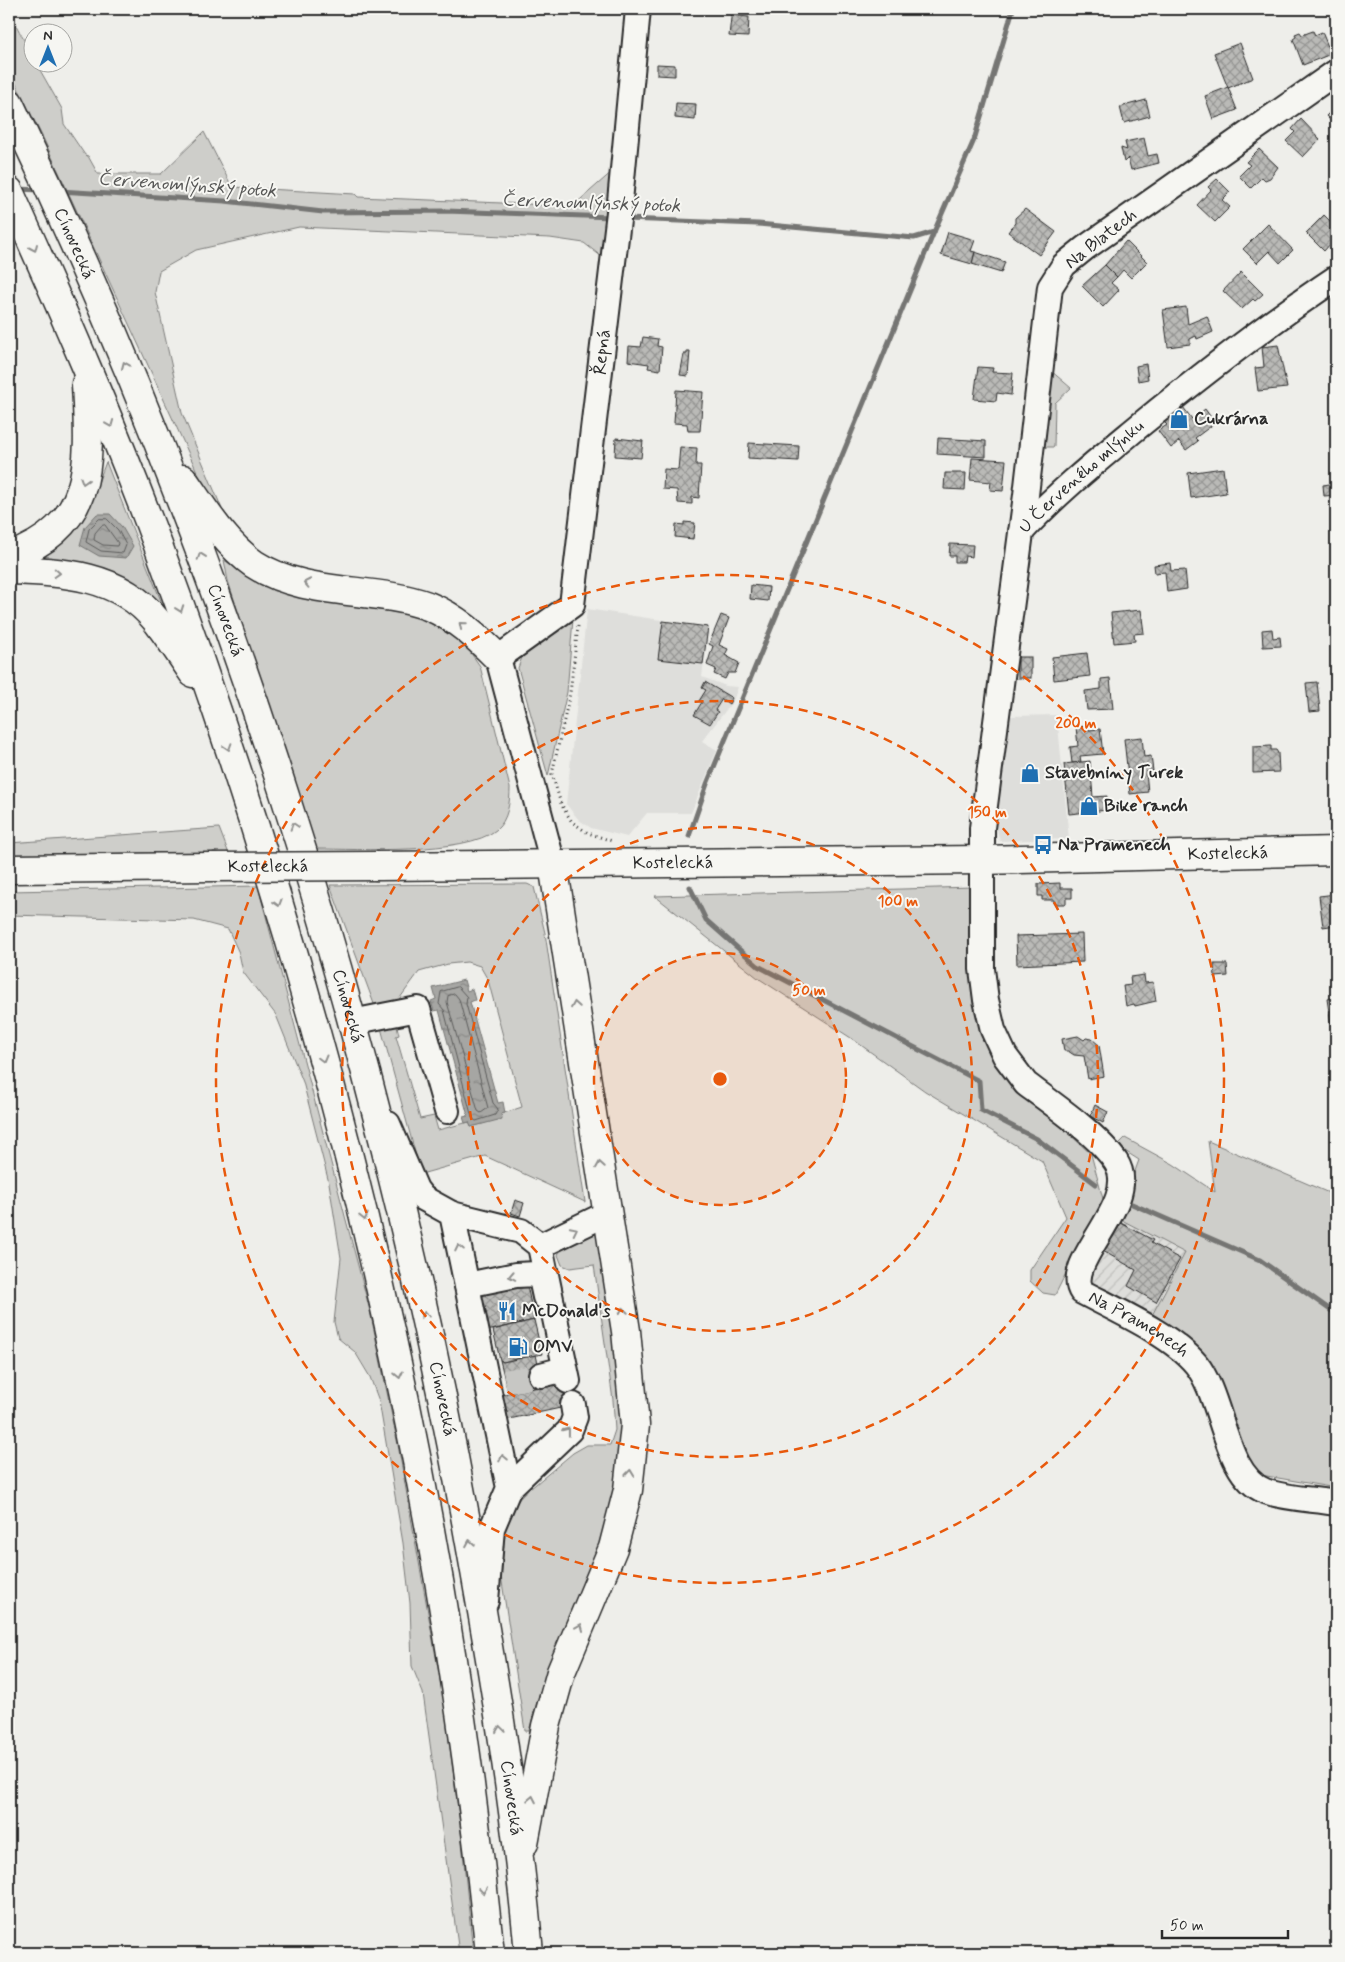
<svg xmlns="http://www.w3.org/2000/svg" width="1345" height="1962" viewBox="0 0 1345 1962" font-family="Mynerve,sans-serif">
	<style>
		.built { fill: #dededb }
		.industrial { fill: url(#industrial-furrows) }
		.green { fill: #cececa; stroke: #7c7c7a }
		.water { fill: url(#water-ripples); stroke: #757573 }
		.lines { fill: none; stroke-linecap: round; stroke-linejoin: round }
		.shore { stroke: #5c5c5b; stroke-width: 1 }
		.stream { stroke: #757573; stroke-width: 5 }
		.building { fill: url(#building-cross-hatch); stroke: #2b2b2b }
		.minor-tunnel { stroke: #c7c7c4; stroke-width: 24; stroke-dasharray: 24 12; stroke-linecap: butt }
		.minor-casing { stroke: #2b2b2b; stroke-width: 28 }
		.major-casing { stroke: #2b2b2b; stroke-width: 31 }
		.highway-casing { stroke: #2b2b2b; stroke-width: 31 }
		.path { stroke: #2b2b2b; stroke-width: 3; stroke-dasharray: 1 4; stroke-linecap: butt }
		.minor { stroke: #f6f6f2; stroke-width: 24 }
		.major { stroke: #f6f6f2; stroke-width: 28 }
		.highway { stroke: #f6f6f2; stroke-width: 28 }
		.major-bridge-casing { stroke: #2b2b2b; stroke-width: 31; stroke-linecap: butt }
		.major-bridge { stroke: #f6f6f2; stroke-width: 28 }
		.oneway { stroke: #90908e }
		.ring { fill: none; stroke: #e8590c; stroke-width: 2.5; stroke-dasharray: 9 6 }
		.labels { text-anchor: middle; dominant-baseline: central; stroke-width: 4; stroke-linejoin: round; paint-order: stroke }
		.street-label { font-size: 18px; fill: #2b2b2b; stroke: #f6f6f2 }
		.poi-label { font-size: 18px; font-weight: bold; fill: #2b2b2b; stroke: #f6f6f2; text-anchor: start }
		.water-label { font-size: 19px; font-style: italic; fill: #565655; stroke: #f6f6f2 }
		.centre { fill: #e8590c; stroke: #f6f6f2; stroke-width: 2.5 }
		.ring-label { font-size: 15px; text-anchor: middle; font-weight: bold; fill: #e8590c; stroke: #f6f6f2; stroke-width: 4; stroke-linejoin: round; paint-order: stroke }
	</style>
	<defs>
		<pattern id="industrial-furrows" width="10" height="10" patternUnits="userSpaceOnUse" patternTransform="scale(1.25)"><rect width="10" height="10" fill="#dededb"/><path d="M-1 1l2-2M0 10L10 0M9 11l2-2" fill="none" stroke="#bfbfbc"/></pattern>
		<pattern id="water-ripples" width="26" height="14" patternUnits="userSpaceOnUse" patternTransform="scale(1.25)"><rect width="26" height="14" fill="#a6a6a3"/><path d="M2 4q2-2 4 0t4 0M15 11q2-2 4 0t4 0" fill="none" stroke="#878785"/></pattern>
		<pattern id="building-cross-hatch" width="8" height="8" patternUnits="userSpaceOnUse" patternTransform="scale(1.25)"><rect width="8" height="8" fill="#babab7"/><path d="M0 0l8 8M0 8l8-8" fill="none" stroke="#979795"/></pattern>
	</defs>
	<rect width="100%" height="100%" fill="#eeeeea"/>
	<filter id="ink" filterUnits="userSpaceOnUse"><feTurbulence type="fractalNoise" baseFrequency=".02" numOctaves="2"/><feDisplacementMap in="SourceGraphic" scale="10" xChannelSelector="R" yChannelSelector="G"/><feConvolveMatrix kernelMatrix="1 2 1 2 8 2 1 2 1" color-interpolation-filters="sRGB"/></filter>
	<g filter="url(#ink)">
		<g class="built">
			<path d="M587,609l121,18 -6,50 24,9 12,1 -5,14 -31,40 15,9 -26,63h-44l-20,24 -36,-9 -12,-8 -13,-16z"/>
			<path d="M1057,715l12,124 -69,2 -4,-15 9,-110z"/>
		</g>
		<path class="industrial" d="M1118,1218l67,35 -35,66 -62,-33 -2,-11z"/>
		<g class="green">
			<path d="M9,12l23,43v7l4,1 26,46 2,15 21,31 3,1 10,18h63l43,-42 28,55 123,7 3,3 215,9 41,-36 -12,87 -18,-14 -34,-5 -251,-11 -103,23 -37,21 -4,21 27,121 40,96 27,35 -37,-40 -167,-362 -36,-72z"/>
			<path d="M1050,370l21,18 -16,15 -1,44h-12z"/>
			<path d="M106,462l59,149c-30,-39 -78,-48 -124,-51l-1,-5c46,-26 48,-47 66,-93z"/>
			<path d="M224,560l50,31 72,14 81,12 34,22 19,27 30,122c0,14 -2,32 -14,42 -30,25 -140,19 -179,19l-89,-268z"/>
			<path d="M573,619l-6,73 -19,84 -30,-108 6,-16z"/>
			<path d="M219,828l10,26 -88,-1 -132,2v-12z"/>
			<path d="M527,884l7,3 11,46 40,269 -100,-46 -64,18 -40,-146 15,-6 3,13 -3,1 24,83 14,-3 4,14 31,-8 2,5 31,-9 -1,-4 21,-7 -34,-127 -8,-14 -13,-4 -19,2 -29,8 -22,30 -16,6 -7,-4 -44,-119z"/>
			<path d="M258,886l112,425 28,134 46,257 17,130 12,121h-14l-36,-260 -11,-27 -2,-63 -7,-60 -24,-142 -9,-24 -15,-25 -17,-14 -4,-16 7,-64 -12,-75 -26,-101 -27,-67 -33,-43 -4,-19 -11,-24 -34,-9 -185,-5v-24z"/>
			<path d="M973,887l44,199 74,68 12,45 -48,96 -12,-2 -13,-12v-11l36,-53 -24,-56 -117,-70 -74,-53 -93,-60 -103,-82z"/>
			<path d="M1125,1138l48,26 42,28 -7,-51 128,55v292l-81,-14 -12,-24 -93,-131 35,-66 -67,-35 21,-58 -22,-14z"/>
			<path d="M599,1232l24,165 -1,70 -25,89 -56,131 -12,44h-4l-27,-175 1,-25 10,-21 15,-16 49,-41 14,-8h23l5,-15 -2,-30 -19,-135 -24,3 -8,-3 -4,-10 4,-9z"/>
		</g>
		<g class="water">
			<path d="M97,514h13l12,13 11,19 -7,12 -27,-2 -19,-11 5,-18z"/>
			<path d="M464,980l3,11 5,-2 3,11 -5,2 28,101 5,-1 2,11 -4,1 1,5 -31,8 -2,-5 -4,1 -2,-6 5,-1 -29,-106 -5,1 -3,-10 5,-2 -3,-11z"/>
		</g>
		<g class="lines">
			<g class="shore">
				<path d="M107,519l11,11 8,15 -3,8 -22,-2 -15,-9 3,-13 10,-10z"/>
				<path d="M105,525l13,18 -1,3 -14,-1 -9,-5 1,-7 6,-7z"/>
				<path d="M458,987l9,10 -1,7 27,99 5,6 -3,6 -19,6 -4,-3 -28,-108 -5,-6 2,-12z"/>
				<path d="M455,994l4,5 29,109 -7,5 -3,-2 -31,-109 1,-6z"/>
			</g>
			<g class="stream">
				<path d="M17,189l24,1"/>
				<path d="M59,191l166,10 98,11 123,-1 166,6"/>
				<path d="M626,219l132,5 156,14 20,-6 40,-92 39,-131"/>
				<path d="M689,836l18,-52 227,-552"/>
				<path d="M690,887l16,33 52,46 221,115 2,29 56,29 59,45"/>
				<path d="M1132,1204l128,56 76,54"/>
			</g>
		</g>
		<g class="building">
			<path d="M732,9h7l-1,7 11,1 -1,20 -19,-1z"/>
			<path d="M1331,9h5v25z"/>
			<path d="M1313,31l2,4 7,-3 9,22 -28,11 -10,-26 3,-2 -1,-3 5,-2 2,3z"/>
			<path d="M1240,43l13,35 -25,10 -14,-35z"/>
			<path d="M657,64l18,1v11l-18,-1z"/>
			<path d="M1228,87l9,23 -24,9 -8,-23z"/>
			<path d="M1336,99v27l-10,-10 6,-6 -3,-3z"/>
			<path d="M1146,100l4,16 -26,7 -4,-16z"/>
			<path d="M676,103l20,1 -1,16 -20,-2z"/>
			<path d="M1301,119l19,20 -17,18 -17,-16 9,-9 -3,-3z"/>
			<path d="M1144,138l4,18 9,-2 2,9 -28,7 -3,-12 -4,4 -3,-14 6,2 -2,-8z"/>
			<path d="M1259,149l19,18 -8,11 -5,2 -3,-3 -11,11 -12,-12 11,-11 -4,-3z"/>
			<path d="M1217,179l13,13 -8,8 8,7 -15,15 -18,-17 14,-15 -3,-3z"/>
			<path d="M1025,209l31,23 -17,23 -31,-23 7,-9v-5z"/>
			<path d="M1324,215l12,12v19l-5,-3 -7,8 -18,-18z"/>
			<path d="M1268,224l25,26 -13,13 -11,-12 -12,12 -14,-14z"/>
			<path d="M948,232l27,8 -4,11 4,1 -3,12 -31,-9z"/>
			<path d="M1126,241l21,21 -16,16 -8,-8 -6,7 -12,-12z"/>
			<path d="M975,252l30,10 -4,11 -29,-9z"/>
			<path d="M1105,265l12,12 -6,6 8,7 -16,17 -21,-21z"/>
			<path d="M1241,272l22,22 -8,7 -2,-2 -11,10 -19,-18z"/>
			<path d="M1186,307l2,17 19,-8 6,16 -16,7 -1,-3 -6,3v5l-22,3 -5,-37z"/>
			<path d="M643,337l15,2 -1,7 5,1 -2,23 -12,-2 1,-4 -21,-3 1,-15 12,1z"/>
			<path d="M1278,345l9,43 -29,3 -3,-23 9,-1 -2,-20z"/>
			<path d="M687,351h3l-2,25 -8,-1 4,-21h3z"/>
			<path d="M1146,364l2,15 -10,2 -2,-15z"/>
			<path d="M978,367l15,1 -1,4 21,1 -2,22 -14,-2 -1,8 -22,-2z"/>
			<path d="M676,390l27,2 -3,39h-12l-1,-7 -13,-1z"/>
			<path d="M1183,407l9,12 13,-10 10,14 -20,15 3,3 -12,9 -7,-9 -8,7 -13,-17 9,-6 -3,-3z"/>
			<path d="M616,438l27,3 -2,17 -26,-2z"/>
			<path d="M938,438l48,3v16l-49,-3z"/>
			<path d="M749,443l50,3 -1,15 -50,-3z"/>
			<path d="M680,447l17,1 -1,17h5l-2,33 -7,-1v7l-14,-1 -1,-13 -14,-1 1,-20 14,1z"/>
			<path d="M972,458l34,2 -3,31 -13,-1 1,-8 -21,-2z"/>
			<path d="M1223,468l3,25 -35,5 -3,-25z"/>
			<path d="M945,473h21l-1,17 -21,-1z"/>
			<path d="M1336,483v12l-12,1 -1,-11z"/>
			<path d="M684,522l11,1 -2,16 -18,-2 1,-13 8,1z"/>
			<path d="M950,544l23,1 -1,12 -7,-1 -1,6h-9v-6h-6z"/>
			<path d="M1170,563l1,8 14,-1 2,19 -20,3 -2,-20 -10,1 -1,-8z"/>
			<path d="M751,585l18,2 -1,14 -18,-2z"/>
			<path d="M1141,610l3,23 -10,1 1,7 -21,2 -3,-30z"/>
			<path d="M721,615l8,3 -10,27 9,4 -3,6 14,8 -4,10h-7l-3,6 -11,-5 2,-5 -9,-4 6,-19 -4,-2z"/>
			<path d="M663,621l45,6 -5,37 -45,-5z"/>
			<path d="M1272,629l1,9 7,-1 1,9 -18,1 -1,-17z"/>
			<path d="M1087,653l3,23 -36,4 -2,-23z"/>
			<rect x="1018" y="657" width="13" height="21"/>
			<path d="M1110,678l3,31 -26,1 -2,-19 16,-2v-10z"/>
			<path d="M705,682l27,16 -3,6 -7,-5 -7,11 3,2 -8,12 -16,-9 8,-13 -3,-1 7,-11 -4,-2z"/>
			<path d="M1317,682l3,29 -11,1 -3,-29z"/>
			<path d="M1088,726l1,4 11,-1 3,25 -23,2 1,6 -9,1 -2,-16 8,-1 -2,-19z"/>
			<path d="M1142,737l2,20 7,-1 2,15 -7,1 2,20 -18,2 -6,-55z"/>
			<path d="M1271,746v4h5l2,3 1,19 -26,1v-26z"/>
			<path d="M1090,761l3,36 14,-1 1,14 -39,4 -5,-50z"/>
			<path d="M1060,883v5h12v10h-6v6h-12v-4h-12v-4h-4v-12z"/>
			<path d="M1336,894v31l-13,2 -4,-31z"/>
			<path d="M1082,934l1,28 -66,3 -1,-29z"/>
			<path d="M1214,964h13l1,12 -13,1z"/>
			<path d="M1144,975l1,8 8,-1 3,19 -21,5 -1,-2 -8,2 -3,-20 8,-1 -1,-8z"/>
			<path d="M1336,998v46l-2,1 -7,-46z"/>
			<path d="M1078,1036l6,4 2,-2 6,1 7,6 5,31 -16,3 -4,-23 -10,-1 -6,-4h-4l-2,-12z"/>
			<path d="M1095,1105l13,7 -5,11 -13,-7z"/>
			<path d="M515,1200l9,3 -4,13 -9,-3z"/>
			<path d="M1119,1222l34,18 -2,3 29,16 -24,43 -28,-16 8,-16 -33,-19z"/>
			<path d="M526,1280l8,40 -47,11 -8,-41z"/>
			<path d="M534,1320l8,34 -39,8 -3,-2 -7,-30z"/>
			<path d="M536,1355l7,31 -35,7 -8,-33 3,2z"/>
			<path d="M573,1380l6,24 -79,17 -5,-25z"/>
		</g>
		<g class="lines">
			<path class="minor-tunnel" d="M505,1382l36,-7"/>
			<g class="minor-casing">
				<g id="minor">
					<path id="s1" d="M1336,72l-251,176 -21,17 -14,22 -24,208 -44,333v141l4,31 7,30 12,26 21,28c27,20 72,51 90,78 26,41 -55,100 -34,130 34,18 90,43 114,72 27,33 28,111 69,127 21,8 49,8 71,12"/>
					<path id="s2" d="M1021,532c36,-39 77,-72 118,-106 64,-52 129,-103 197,-148"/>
					<path id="s3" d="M553,864l-55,-206 74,-53 47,-393 19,-203"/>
					<path d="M352,1022l66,-13 29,102"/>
					<path d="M388,1124l28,65 7,9 29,16 57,274 -17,40 -6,73"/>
					<path d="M452,1214l69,17 19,15 28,135"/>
					<path d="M540,1246l68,-33"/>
					<path d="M467,1285l49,-10 21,-1 5,9 3,14"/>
					<path d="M541,1375l24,-6"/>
					<path d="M509,1488l61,-58 5,-13 -2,-12"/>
				</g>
			</g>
			<g class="major-casing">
				<g id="major">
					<path id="s4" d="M378,866l604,-6 354,-9"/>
					<path d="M9,869l204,-2"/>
				</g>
			</g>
			<g class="highway-casing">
				<g id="highway">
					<path id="s5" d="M9,103c216,448 368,929 457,1418 26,143 50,288 63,432"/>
					<path d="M9,191c53,118 105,236 150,357 168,452 282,925 331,1405"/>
					<path d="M183,479c21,30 41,64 71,85 51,33 119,22 174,42 28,11 49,31 70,52"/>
					<path d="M9,557c87,-32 81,-94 77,-173"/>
					<path d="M9,570c53,2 110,4 147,50 13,17 25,35 37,53"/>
					<path d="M524,1843l22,-117 15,-54 52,-124 15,-58 7,-65 -9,-94 -73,-467"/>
				</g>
			</g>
			<path class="path" d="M578,626l-8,67 -18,81 9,30 11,18 16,11 24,8"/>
			<use href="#minor" class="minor"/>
			<use href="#major" class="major"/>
			<use href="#highway" class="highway"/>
			<g class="major-bridge-casing">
				<g id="major-bridge">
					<path id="s6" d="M213,867l165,-1"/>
				</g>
			</g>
			<use href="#major-bridge" class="major-bridge"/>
		</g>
		<defs><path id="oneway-chevron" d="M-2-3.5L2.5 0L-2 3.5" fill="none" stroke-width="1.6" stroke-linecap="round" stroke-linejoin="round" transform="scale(1.25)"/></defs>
		<g class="oneway">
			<use href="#oneway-chevron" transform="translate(34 248) rotate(66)"/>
			<use href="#oneway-chevron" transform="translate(125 365) rotate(-113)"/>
			<use href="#oneway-chevron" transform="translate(110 424) rotate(68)"/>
			<use href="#oneway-chevron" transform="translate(84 481) rotate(107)"/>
			<use href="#oneway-chevron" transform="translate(201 556) rotate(-109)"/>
			<use href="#oneway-chevron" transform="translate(57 573) rotate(3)"/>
			<use href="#oneway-chevron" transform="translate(307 583) rotate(-168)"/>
			<use href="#oneway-chevron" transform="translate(180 609) rotate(70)"/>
			<use href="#oneway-chevron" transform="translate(462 625) rotate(-140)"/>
			<use href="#oneway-chevron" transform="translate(228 747) rotate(72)"/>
			<use href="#oneway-chevron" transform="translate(294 826) rotate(-108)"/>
			<use href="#oneway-chevron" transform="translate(278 903) rotate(73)"/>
			<use href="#oneway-chevron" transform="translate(575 1005) rotate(-99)"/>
			<use href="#oneway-chevron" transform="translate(323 1059) rotate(75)"/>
			<use href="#oneway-chevron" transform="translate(600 1165) rotate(-99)"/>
			<use href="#oneway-chevron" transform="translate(364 1217) rotate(77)"/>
			<use href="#oneway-chevron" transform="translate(574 1230) rotate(-26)"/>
			<use href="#oneway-chevron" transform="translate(459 1248) rotate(-102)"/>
			<use href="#oneway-chevron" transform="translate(512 1276) rotate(169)"/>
			<use href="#oneway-chevron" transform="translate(623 1311) rotate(-99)"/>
			<use href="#oneway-chevron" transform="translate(425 1315) rotate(-102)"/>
			<use href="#oneway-chevron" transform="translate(399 1375) rotate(78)"/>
			<use href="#oneway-chevron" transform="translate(567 1431) rotate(-52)"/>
			<use href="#oneway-chevron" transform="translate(503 1458) rotate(-102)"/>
			<use href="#oneway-chevron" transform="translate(630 1473) rotate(-84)"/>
			<use href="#oneway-chevron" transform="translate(470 1543) rotate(-100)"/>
			<use href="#oneway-chevron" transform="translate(580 1627) rotate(-67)"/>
			<use href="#oneway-chevron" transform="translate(500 1729) rotate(-98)"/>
			<use href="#oneway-chevron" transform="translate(532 1799) rotate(-79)"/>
			<use href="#oneway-chevron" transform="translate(483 1890) rotate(84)"/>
		</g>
	</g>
	<circle cx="720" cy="1079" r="126" fill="#e8590c" fill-opacity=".12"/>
	<g class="ring">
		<circle cx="720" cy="1079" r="126"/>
		<circle cx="720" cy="1079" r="252"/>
		<circle cx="720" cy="1079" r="378"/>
		<circle cx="720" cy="1079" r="504"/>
	</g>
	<defs>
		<g id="shop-bare" transform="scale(1.5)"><path d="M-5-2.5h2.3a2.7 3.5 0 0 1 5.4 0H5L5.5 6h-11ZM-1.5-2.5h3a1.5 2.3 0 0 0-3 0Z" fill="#1f6fb2" stroke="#f6f6f2" stroke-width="2.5" paint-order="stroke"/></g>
		<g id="bus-bare" transform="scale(1.5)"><path d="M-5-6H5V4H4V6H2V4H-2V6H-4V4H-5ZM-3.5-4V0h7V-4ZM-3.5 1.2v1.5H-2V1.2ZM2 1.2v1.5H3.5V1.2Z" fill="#1f6fb2" stroke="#f6f6f2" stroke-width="2.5" paint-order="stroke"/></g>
		<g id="restaurant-bare" transform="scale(1.5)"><path d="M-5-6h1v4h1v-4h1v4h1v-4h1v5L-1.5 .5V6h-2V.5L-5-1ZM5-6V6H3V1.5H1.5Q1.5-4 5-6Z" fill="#1f6fb2" stroke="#f6f6f2" stroke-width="2.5" paint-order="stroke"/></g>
		<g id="fuel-bare" transform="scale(1.5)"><path d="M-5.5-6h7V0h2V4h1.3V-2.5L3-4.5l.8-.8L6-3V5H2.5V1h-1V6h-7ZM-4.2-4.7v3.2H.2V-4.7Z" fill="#1f6fb2" stroke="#f6f6f2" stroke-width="2.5" paint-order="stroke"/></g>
	</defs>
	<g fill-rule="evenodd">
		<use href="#shop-bare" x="1179" y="419"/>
		<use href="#shop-bare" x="1030" y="773"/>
		<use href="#shop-bare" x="1089" y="806"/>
		<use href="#bus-bare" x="1043" y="845"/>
		<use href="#restaurant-bare" x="507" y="1311"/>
		<use href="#fuel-bare" x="518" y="1347"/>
	</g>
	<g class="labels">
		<g class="street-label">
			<text transform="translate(1101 239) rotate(-38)">Na Blatech</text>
			<text stroke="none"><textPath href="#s5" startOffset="155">Cínovecká</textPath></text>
			<text stroke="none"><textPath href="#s3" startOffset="559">Řepná</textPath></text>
			<text stroke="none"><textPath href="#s2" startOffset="82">U Červeného mlýnku</textPath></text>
			<text stroke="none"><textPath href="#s5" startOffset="561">Cínovecká</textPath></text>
			<text stroke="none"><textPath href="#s4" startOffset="850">Kostelecká</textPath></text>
			<text stroke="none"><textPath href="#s4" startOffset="295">Kostelecká</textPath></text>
			<text stroke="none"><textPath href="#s6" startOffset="55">Kostelecká</textPath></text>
			<text stroke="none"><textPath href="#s5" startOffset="966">Cínovecká</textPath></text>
			<text stroke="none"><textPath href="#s1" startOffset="1498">Na Pramenech</textPath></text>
			<text stroke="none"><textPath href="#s5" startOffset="1370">Cínovecká</textPath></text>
			<text stroke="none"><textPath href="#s5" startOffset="1775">Cínovecká</textPath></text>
		</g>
		<g class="poi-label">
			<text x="1194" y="419">Cukrárna</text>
			<text x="1045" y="773">Stavebniny Turek</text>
			<text x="1104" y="806">Bike ranch</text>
			<text x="1058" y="845">Na Pramenech</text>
			<text x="522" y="1311">McDonald's</text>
			<text x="533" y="1347">OMV</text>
		</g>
		<g class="water-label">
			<text transform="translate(187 185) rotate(4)">Červenomlýnský potok</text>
			<text transform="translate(591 203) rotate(2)">Červenomlýnský potok</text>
		</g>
	</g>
	<circle cx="720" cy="1079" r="8" class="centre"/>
	<g class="ring-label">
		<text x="1076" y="728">200 m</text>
		<text x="987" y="817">150 m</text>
		<text x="898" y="906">100 m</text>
		<text x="809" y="995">50 m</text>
	</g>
	<rect width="1345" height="1962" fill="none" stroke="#f6f6f2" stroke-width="30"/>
	<rect x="15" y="15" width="1315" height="1932" fill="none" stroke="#2b2b2b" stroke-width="2" filter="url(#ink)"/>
	<g transform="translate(48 48)"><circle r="24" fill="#f6f6f2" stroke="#a5a5a2"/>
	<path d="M0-4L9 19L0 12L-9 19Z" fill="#1f6fb2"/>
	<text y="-8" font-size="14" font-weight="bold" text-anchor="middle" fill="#2b2b2b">N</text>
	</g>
	<path d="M1162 1930v8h126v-8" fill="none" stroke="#2b2b2b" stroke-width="2.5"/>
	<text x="1170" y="1930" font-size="15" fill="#2b2b2b" stroke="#f6f6f2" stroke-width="4" paint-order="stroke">50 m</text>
</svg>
